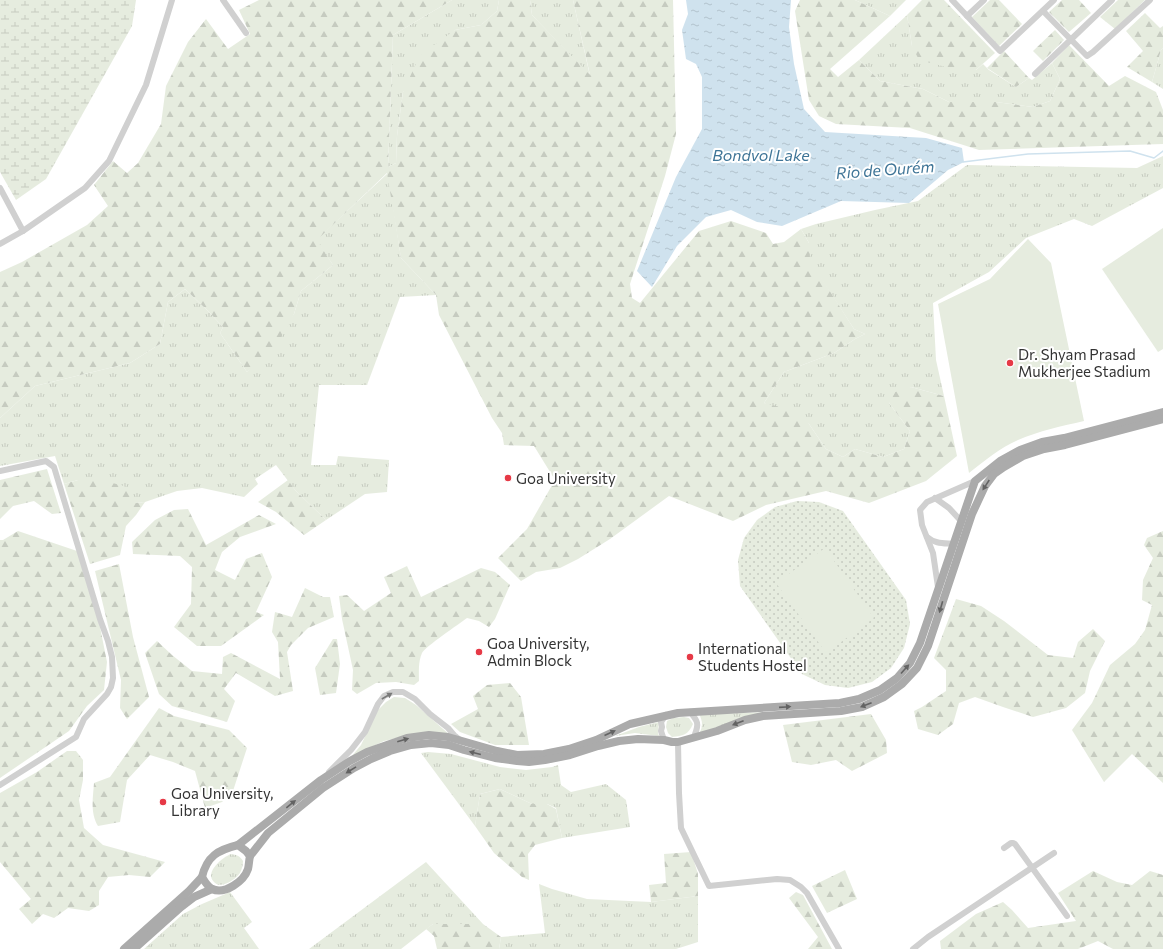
<svg xmlns="http://www.w3.org/2000/svg" width="1163" height="949" viewBox="0 0 1163 949" font-family="Commissioner,sans-serif">
	<style>
		.grass { fill: url(#grass-tufts) }
		.forest { fill: url(#forest-firs) }
		.wetland { fill: url(#wetland-marsh) }
		.park { fill: url(#park-dots) }
		.garden { fill: #e6ecdf }
		.water { fill: url(#water-ripples) }
		.lines { fill: none; stroke-linecap: round; stroke-linejoin: round }
		.stream { stroke: #cfe2ee; stroke-width: 1.5 }
		.minor { stroke: #d0d0d0; stroke-width: 6 }
		.major { stroke: #ababab; stroke-width: 8 }
		.oneway { fill: #636363 }
		.oneway2 { fill: #7a7a7a }
		.poi-dot { fill: #e63946; stroke: #fff; stroke-width: 1.5 }
		.labels { text-anchor: middle; dominant-baseline: central; stroke-width: 4; stroke-linejoin: round; paint-order: stroke }
		.poi-label { font-size: 15px; fill: #333; stroke: #fff; text-anchor: start }
		.water-label { font-size: 16px; font-style: italic; fill: #3f7597; stroke: #fff }
	</style>
	<defs>
		<pattern id="grass-tufts" width="24" height="20" patternUnits="userSpaceOnUse"><rect width="24" height="20" fill="#e6ecdf"/><path d="M3 7l-1-3M5 7V3M7 7l1-3M15 17l-1-3M17 17v-4M19 17l1-3" fill="none" stroke="#c6cbc0"/></pattern>
		<pattern id="forest-firs" width="22" height="20" patternUnits="userSpaceOnUse"><rect width="22" height="20" fill="#e6ecdf"/><path d="M5 1l3.5 6h-7zM16 11l3.5 6h-7z" fill="#c6cbc0"/></pattern>
		<pattern id="wetland-marsh" width="20" height="14" patternUnits="userSpaceOnUse"><rect width="20" height="14" fill="#e6ecdf"/><path d="M1 5h8M5 5V1M11 12h8M15 12V8" fill="none" stroke="#c6cbc0"/></pattern>
		<pattern id="park-dots" width="8" height="8" patternUnits="userSpaceOnUse"><rect width="8" height="8" fill="#e6ecdf"/><path d="M2 2h.1M6 6h.1" fill="none" stroke="#c6cbc0" stroke-width="1.8" stroke-linecap="round"/></pattern>
		<pattern id="water-ripples" width="26" height="14" patternUnits="userSpaceOnUse"><rect width="26" height="14" fill="#cfe2ee"/><path d="M2 4q2-2 4 0t4 0M15 11q2-2 4 0t4 0" fill="none" stroke="#b2c2cd"/></pattern>
	</defs>
	<rect width="100%" height="100%" fill="#fff"/>
	<g class="grass">
		<path d="M452,0h47l-2,11 -16,14 -26,5 -52,62 -6,44 -1,27 -8,4 5,-132z"/>
		<path d="M530,0h43l17,76 -58,-61z"/>
		<path d="M855,0h51l-16,16z"/>
		<path d="M907,15l5,31 64,24 7,-6 6,6 27,17 13,-9 3,2 20,-17 8,16 -10,22 -17,6 -37,-5h-47l-26,-13 -43,-8 -21,-21z"/>
		<path d="M1163,48v41l-11,-7 9,-32z"/>
		<path d="M1163,156v32l-71,38 -18,-7 -48,19 -37,34 -56,31 3,57 8,36 -33,-9 -22,16 21,28 -6,18 -21,8 -28,-8 -12,8 -17,-8 -17,-25 -45,-21 20,-31 50,-19 21,-14 10,-5 -11,-5 -45,-69v-17l-8,-14 15,-5 59,-14 43,-9 49,-36 170,3z"/>
		<path d="M388,173l13,85 35,37 -36,2 -33,88h-48l-8,80h25l2,-9 51,4 -2,32 -22,2 -39,26 -31,-30 -19,-25 -21,14 3,5 -14,13 -42,-9 -25,3 -32,11 -9,1 -58,-23 -14,4 -9,-28 -55,10v-48l35,-32 95,-23 30,-19 8,-42 17,-13 23,22 15,16 -3,6 27,39 47,-58 7,-23 32,-26 -17,-25z"/>
		<path d="M775,712l-76,22c4,-8 4,-12 0,-20z"/>
		<path d="M684,717l5,1 4,6c-5,11 -10,12 -21,13l-4,-4 -2,-6 1,-6 6,-3z"/>
		<path d="M659,722l-1,11 1,3 -24,-3 -20,3 24,-9z"/>
		<path d="M428,752l23,2 49,13 26,3 26,-3 6,-2 3,20 10,7 35,-8 20,16 4,27 -68,11 -6,-30 -9,-4h-15l-32,-15 -20,5 -5,32 -54,-73z"/>
		<path d="M231,854c6,1 9,2 12,7 0,4 -1,8 -3,12 -4,6 -19,17 -26,9 -10,-10 9,-25 17,-28z"/>
		<path d="M426,862l57,62h-50l-32,25h-92z"/>
		<path d="M539,884l13,5 35,10 64,3 47,-6v46l-22,7h-177l2,-12 44,-4z"/>
		<path d="M230,892l22,30 -8,6 15,21h-115l39,-35 19,-10z"/>
	</g>
	<g class="forest">
		<path d="M259,0h193l-59,35 -5,132 8,-4 1,-27 6,-44 17,-37 35,-25 26,-5 16,-14 2,-11h31l2,15 58,60 -17,-75h100l3,134 -11,42 -35,108 2,14 8,5 59,-72 32,-10 35,12 7,11 11,-2 17,-13 8,14 1,17 44,69 11,5 -10,5 -21,14 -50,19 -20,31 32,8 13,13 17,25 17,8 12,-8 28,8 21,-8 6,-18 -21,-28 6,-11 16,-5 33,9 13,60 -31,25 -57,22 -43,-12 -60,14 -33,16 -64,-25 -59,43 -32,20 -18,9 -24,4 -15,9 -23,-23 29,-29 28,-49 -21,-34 -30,-1 -2,-12 -10,-15 -53,-103 -3,-20 -35,-37 -14,-85 -70,67 16,25 -32,26 -7,23 -15,27 -32,31 -27,-39 3,-6 -15,-16 -23,-22 -17,13 -8,42 -30,19 -95,23 -35,32v-146l22,-10 65,-37 21,-19 -14,-21 19,-24 14,12 11,-10 23,-39 5,-38 22,-44 18,-23 22,30 22,-15 -11,-24z"/>
		<path d="M800,0h55l35,16 -60,53 8,8 21,-17 21,21 43,8 26,13h47l37,5 17,-6 10,-22 -8,-16 17,-18 40,41 16,-10 31,16 7,18v34l-184,6 -69,-22 -74,-4 -17,-8 -10,-16 -14,-89z"/>
		<path d="M922,0h22l51,53 -19,17 -26,-2 -31,-8 -7,-14 -5,-31z"/>
		<path d="M990,0h9l23,24 -23,22 -27,-29z"/>
		<path d="M1062,0h17l12,13 -22,19 -20,-20z"/>
		<path d="M1118,0h27l-30,29 -15,-12z"/>
		<path d="M1145,13l15,15 3,-2v22l-2,2 -9,32 -25,-15 16,-16 -17,-20z"/>
		<path d="M1055,30l9,10 -21,21 -10,-10z"/>
		<path d="M1004,51l25,27 -13,9 -29,-19z"/>
		<path d="M47,469l14,44 -9,1 -18,-13 -21,5 -13,13v-39z"/>
		<path d="M78,480h23l23,6 12,17 9,-1 -9,13 -10,11 -6,29 -30,9 -26,-80z"/>
		<path d="M288,480l7,10 31,30 -22,15 -28,-23 -18,-10z"/>
		<path d="M188,509l18,36 53,-30 17,9 -36,13 -18,15 -7,18 20,10 11,-21 16,-6 10,24 -16,35 8,3 -43,31h-24l-23,-19 17,-23 1,-37 -12,-11 -47,-2 -1,-12 23,-22 19,-10z"/>
		<path d="M18,531l59,20 22,71 8,40 -3,28 -17,16 -18,25 -69,47v-238h3z"/>
		<path d="M1163,531v252l-31,-29 -28,28 -32,-52 20,-27 18,-38 25,-21 10,-14 7,-25 -10,-5 1,-20 10,-22 -9,-13 3,-7z"/>
		<path d="M119,564l14,73 16,60 -22,22 -7,-11 1,-28 -26,-109z"/>
		<path d="M407,566l14,31 60,-29 14,4 15,13 -15,34 -6,8 -10,-6 -12,-3c-8,6 -42,29 -45,35 -4,9 -3,19 -3,28l-5,4 -18,-3 -20,1 -19,11 -5,-4 1,-20 -11,-51 -3,-23 8,-1 17,16 27,-18 -7,-16z"/>
		<path d="M305,588l18,9h7l4,20 -26,11 -17,17 -4,7 6,39 -18,5 -39,-23 -12,16 11,12 -8,21 -55,-16 -13,-12 -14,-41 12,-12 15,14 20,16 30,3 1,-17 8,-4 49,26 -2,-37 -6,-10 3,-20 17,5z"/>
		<path d="M956,599l25,7 23,15 44,34 25,3 5,-16 15,-13 12,12 -15,30 -5,22 -19,15 -33,9 -30,-10 -28,-10 -16,6 -6,21 -15,11 -20,-6 -4,-18 8,-4 24,-16v-21l-12,-12z"/>
		<path d="M333,639h4l3,25 -4,29 -16,2 -5,-27z"/>
		<path d="M510,683l11,14 8,48h-34l-35,-13 -9,-8 27,-15 -5,-13 14,-11z"/>
		<path d="M159,708l15,8 55,14 18,18 -14,43 -11,11 -17,6 -10,-37 -22,-9 -23,-7 -23,25 -7,42 -22,4c-8,-13 -5,-28 -4,-43l16,-6z"/>
		<path d="M871,714l15,26 1,13 -35,18 -16,-11 -25,5 -19,-3 -9,-37z"/>
		<path d="M67,751h9l7,9v20l-4,20 5,28 19,17 62,17 -15,15 -21,-2 -21,2 -9,14v14l-10,6 -21,-3 -14,10 -11,-4 -11,10 -13,-15 12,-10 -31,-37v-69l37,-21z"/>
		<path d="M500,789l32,15h15l9,5 6,29 -27,7 -7,9 1,26 -7,-3 -28,-24 -19,-27 5,-32z"/>
		<path d="M691,852l7,22v22l-47,6 -2,-17 17,-2 -2,-29z"/>
		<path d="M845,870l12,29 -30,14 -15,-27z"/>
		<path d="M1093,871l24,11 15,3 18,-14 13,4v74h-50l-15,-8 -20,8h-137l-1,-8 36,-27 27,-12 9,8 16,18 48,-7 -18,-28z"/>
		<path d="M796,892l7,3 29,54h-24l10,-12 -29,-39z"/>
		<path d="M433,924h50l18,13 -2,12h-62l-3,-13 -8,-7z"/>
	</g>
	<path class="wetland" d="M0,0h136l-4,26 -86,153 -30,21 -16,-28z"/>
	<path class="park" d="M797,501l22,1 24,9 63,89 4,24 -6,24 -13,20 -19,14 -24,6 -23,-3 -23,-11 -62,-88 -2,-26 6,-22 13,-18 18,-13z"/>
	<g class="garden">
		<path d="M1163,228v121l-5,3 -56,-83z"/>
		<path d="M1028,239l23,24 33,158c-22,5 -45,10 -66,19 -18,8 -34,21 -49,33l-31,-169 52,-25z"/>
		<path d="M825,548l49,70 -48,35 -50,-70z"/>
		<path d="M394,697l11,1 11,7 35,31 -34,-3 -33,8 -32,15 9,-11 17,-35 8,-8z"/>
	</g>
	<path class="water" d="M686,0h105l-2,27 5,37 10,45 21,23 101,6 36,10 2,14 -16,8 -39,33 -68,-2 -59,25 -25,-4 -26,-12 -25,7 -29,29 -25,41 -15,-16 39,-94 26,-48v-52l-6,-13 -10,-5 -4,-29 6,-16z"/>
	<g class="lines">
		<path class="stream" d="M963,162l65,-8 102,-3 24,7 9,-7"/>
		<g class="minor">
			<path d="M223,0l23,33"/>
			<path d="M952,0l48,51 54,-51"/>
			<path d="M1043,11l44,45 6,-4 57,-52"/>
			<path d="M967,16l17,-16"/>
			<path d="M1035,74l77,-74"/>
			<path d="M0,188l23,43"/>
			<path d="M0,244l23,-13 62,-43 24,-27 37,-76 26,-85"/>
			<path d="M0,471l46,-10 8,6 46,152 8,22 4,16 1,21 -2,9 -4,7 -23,25 -8,18 -76,48"/>
			<path d="M935,498l14,10 12,13"/>
			<path d="M927,537c8,7 17,6 27,7"/>
			<path d="M938,587l-5,-34 -11,-28 -2,-15 7,-8 48,-21"/>
			<path d="M690,712c8,9 9,12 5,22"/>
			<path d="M664,740l-3,-9 1,-4 -1,-5 5,-7"/>
			<path d="M678,742l1,51 2,35 28,58 68,-7 13,1 11,7 6,6 32,56"/>
			<path d="M329,772l22,-22 14,-18 13,-28 6,-8 9,-4h10l12,7 15,15 18,14 6,7 6,5"/>
			<path d="M1004,848l7,-5h2l2,1 52,72"/>
			<path d="M913,949l15,-12 126,-84"/>
		</g>
		<g class="major">
			<path d="M238,845l83,-65 29,-19 17,-9 40,-14 22,-3 19,2 49,14 20,4 27,-1 25,-5 27,-9 34,-16 48,-11 162,-10 19,-4 21,-9 17,-12 13,-15 10,-20 55,-162 25,-20 20,-11 22,-8 22,-4 99,-26"/>
			<path d="M238,845l8,6 4,5c-1,4 -1,9 -2,13 -4,12 -23,26 -36,20 -5,-3 -7,-7 -10,-12 5,-21 16,-27 36,-32z"/>
			<path d="M250,856l18,-23 55,-45 31,-20 17,-9 19,-8 21,-6 20,-2 18,2 15,5 31,8 22,3 12,1 16,-2 25,-5 28,-9 21,-5 19,-2 26,1 8,2h6l39,-11 28,-11 18,-4 78,-5 21,-4 22,-10 18,-13 15,-16 11,-22 44,-132 13,-28 9,-12 10,-7 19,-11 21,-7 21,-4 98,-26"/>
			<path d="M124,949l65,-58 13,-14"/>
			<path d="M134,949l47,-42 13,-10 18,-8"/>
		</g>
	</g>
	<defs><path id="oneway-solid" d="M-6-.8H1V-3.2L6.5 0L1 3.2V.8H-6Z"/></defs>
	<g class="oneway">
		<use href="#oneway-solid" transform="translate(986 485) rotate(123)"/>
		<use href="#oneway-solid" transform="translate(941 607) rotate(106)"/>
		<use href="#oneway-solid" transform="translate(905 669) rotate(-48)"/>
		<use href="#oneway-solid" transform="translate(866 705) rotate(159)"/>
		<use href="#oneway-solid" transform="translate(785 707) rotate(-4)"/>
		<use href="#oneway-solid" transform="translate(738 723) rotate(159)"/>
		<use href="#oneway-solid" transform="translate(610 733) rotate(-24)"/>
		<use href="#oneway-solid" transform="translate(403 740) rotate(-16)"/>
		<use href="#oneway-solid" transform="translate(475 753) rotate(-166)"/>
		<use href="#oneway-solid" transform="translate(351 770) rotate(148)"/>
		<use href="#oneway-solid" transform="translate(291 804) rotate(-39)"/>
	</g>
	<use class="oneway2" href="#oneway-solid" transform="translate(387 696) rotate(-30)"/>
	<g class="poi-dot">
		<circle cx="1010" cy="363" r="4"/>
		<circle cx="508" cy="478" r="4"/>
		<circle cx="479" cy="652" r="4"/>
		<circle cx="690" cy="657" r="4"/>
		<circle cx="163" cy="802" r="4"/>
	</g>
	<g class="labels">
		<g class="poi-label">
			<text x="1018" y="354">Dr. Shyam Prasad<tspan x="1018" dy="17">Mukherjee Stadium</tspan></text>
			<text x="516" y="478">Goa University</text>
			<text x="487" y="643">Goa University,<tspan x="487" dy="17">Admin Block</tspan></text>
			<text x="698" y="648">International<tspan x="698" dy="17">Students Hostel</tspan></text>
			<text x="171" y="793">Goa University,<tspan x="171" dy="17">Library</tspan></text>
		</g>
		<g class="water-label">
			<text x="761" y="154">Bondvol Lake</text>
			<text transform="translate(885 169) rotate(-4)">Rio de Ourém</text>
		</g>
	</g>
</svg>
